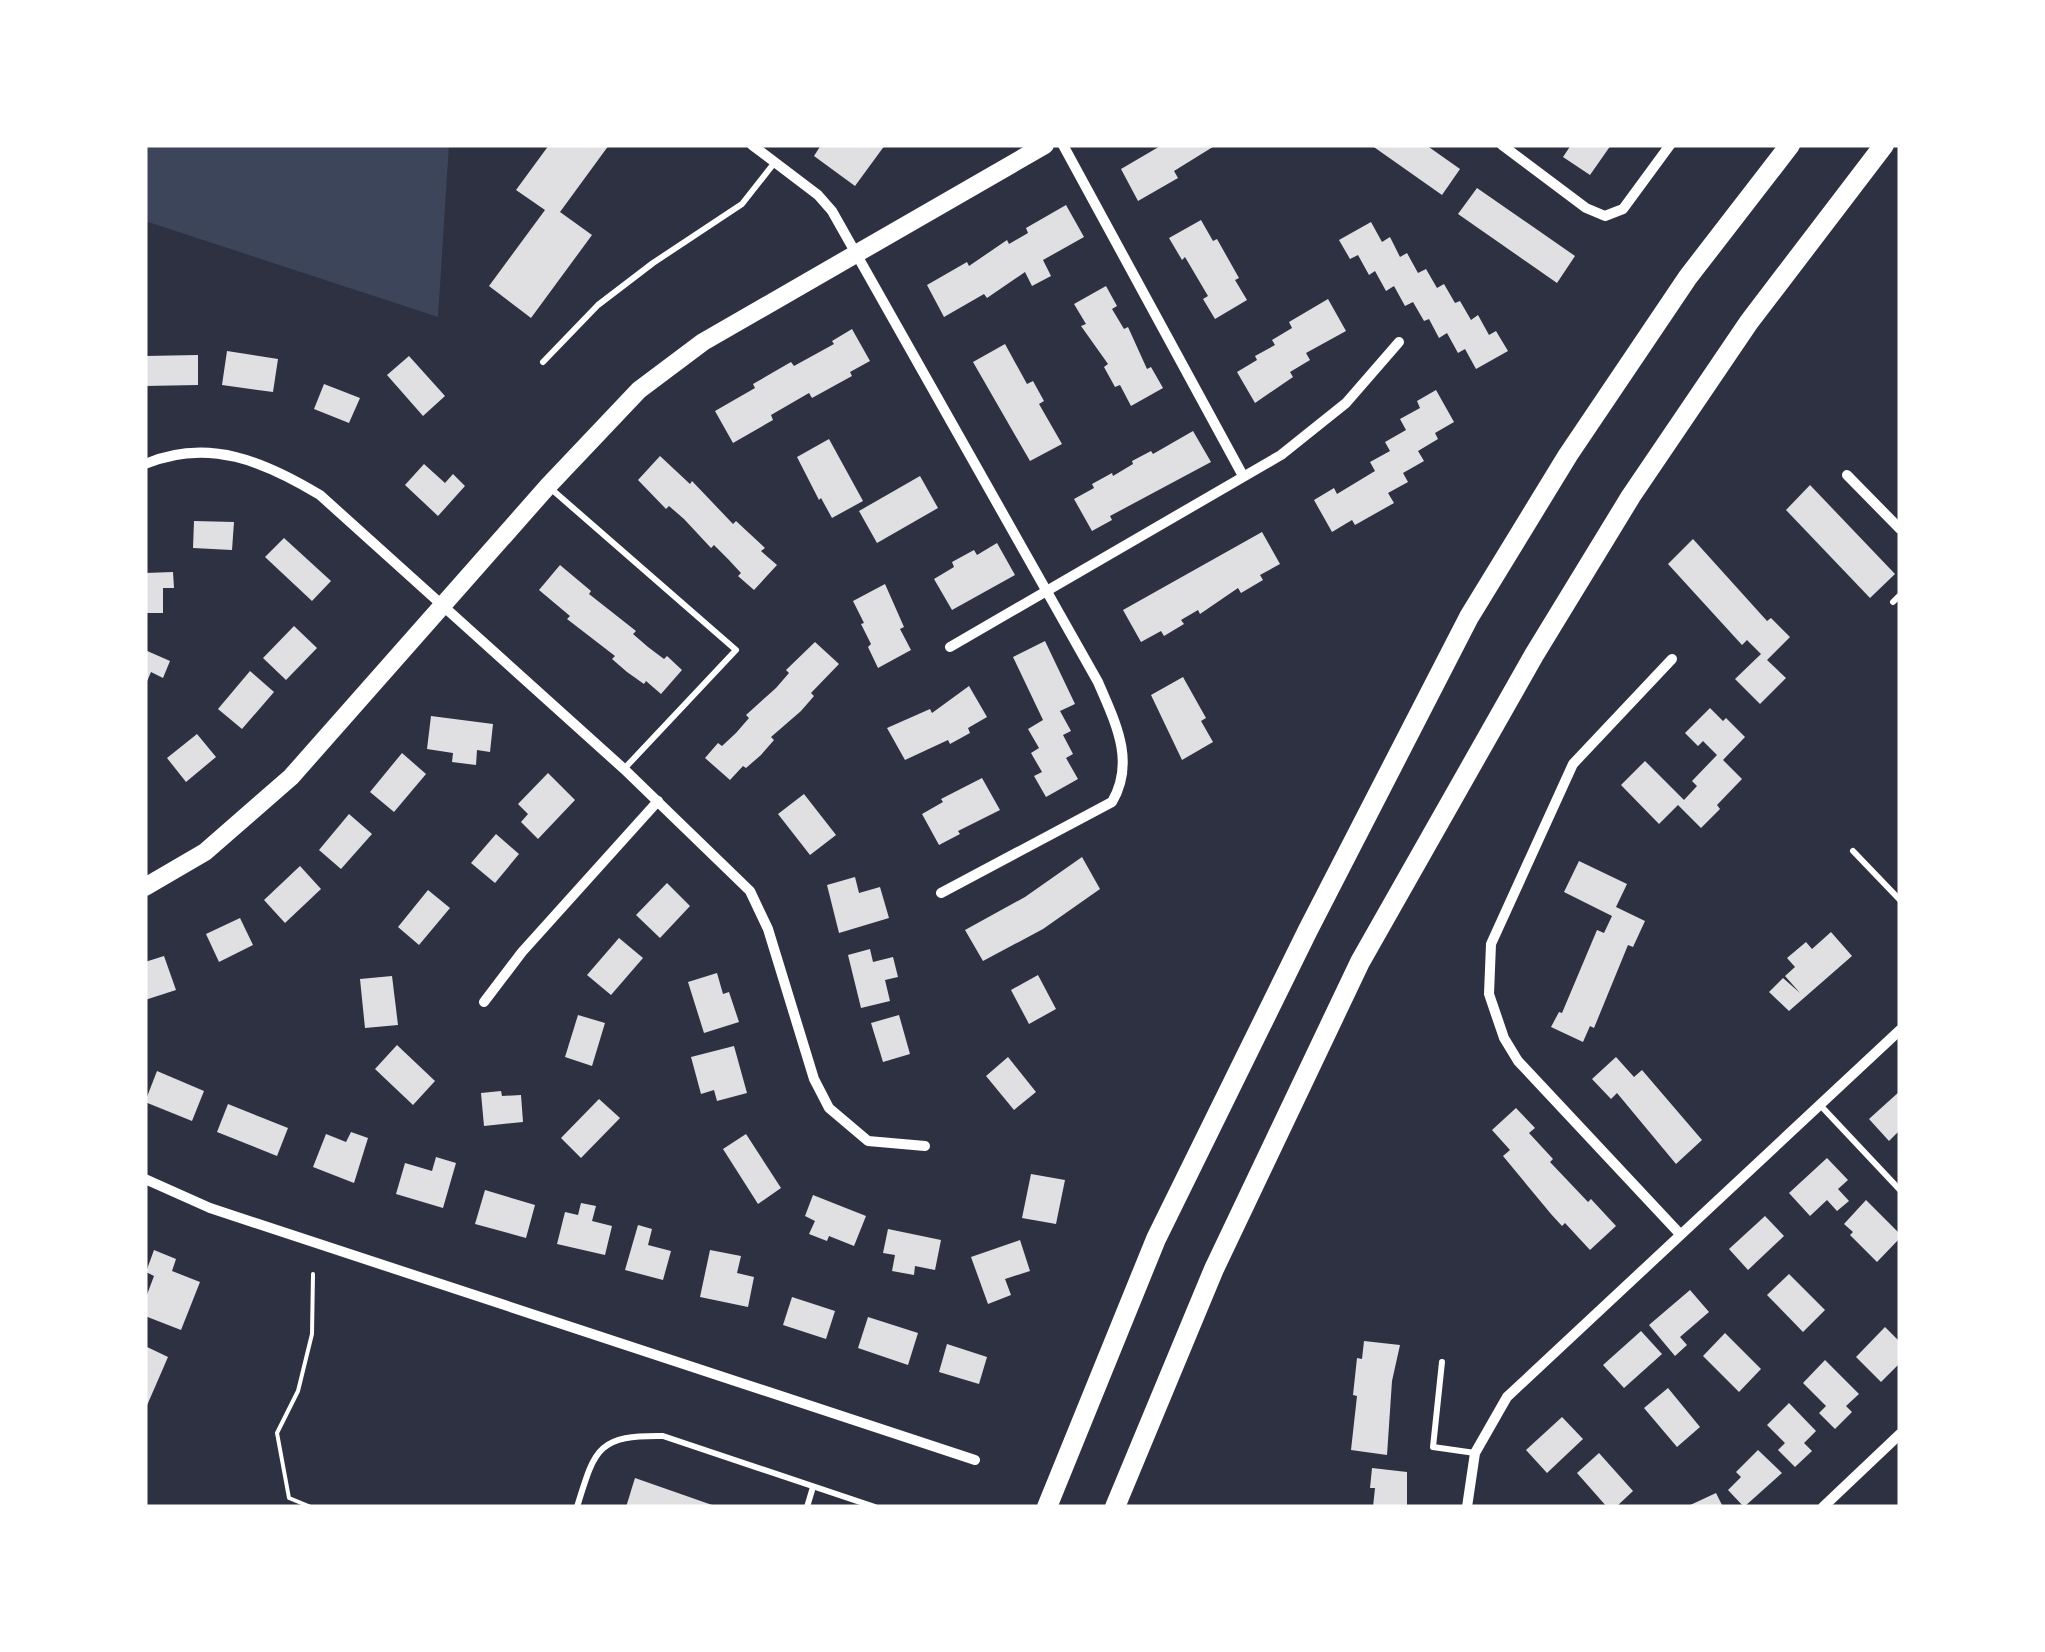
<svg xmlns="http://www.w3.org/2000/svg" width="2045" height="1652" viewBox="0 0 2045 1652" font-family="Figtree,sans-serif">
<rect width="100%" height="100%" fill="#2d3142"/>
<!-- green -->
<polygon fill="#3c4559" points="145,145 449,145 438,317 145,221"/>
<!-- building -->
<g fill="#e0e0e3">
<polygon points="549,145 609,145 560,212 592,235 531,318 489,286 545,210 516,190"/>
<polygon points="821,145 885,145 855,186 814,156"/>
<polygon points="1162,145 1216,145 1174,171 1178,178 1138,201 1121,169"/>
<polygon points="1371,145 1426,145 1460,169 1442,195"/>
<polygon points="1571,145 1611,145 1590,175 1563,157"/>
<polygon points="1477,188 1575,256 1557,283 1458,214"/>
<polygon points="1066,205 1084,237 1043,260 1051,276 1032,286 1025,272 987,298 984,294 944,317 927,285 967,262 969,266 1007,240 1009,244 1028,233 1026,228"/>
<polygon points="1201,220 1213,241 1217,239 1239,278 1235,280 1247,300 1215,319 1203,299 1208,296 1185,257 1182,260 1169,238"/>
<polygon points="1371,222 1382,242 1390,237 1400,257 1407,253 1418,273 1426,269 1437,288 1444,284 1455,303 1460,301 1471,320 1478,315 1489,335 1496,331 1508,351 1476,369 1465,349 1458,353 1447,333 1439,338 1429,319 1424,321 1413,302 1405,306 1394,286 1386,291 1375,271 1369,275 1358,255 1350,259 1339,240"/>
<polygon points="1106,286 1117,306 1112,309 1124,329 1128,327 1147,369 1151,367 1163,388 1131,406 1120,385 1115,387 1104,367 1108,364 1081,326 1086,324 1074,304"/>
<polygon points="1328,299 1346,331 1306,353 1310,360 1290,372 1293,377 1255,403 1237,372 1257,360 1255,356 1275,345 1272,340 1292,328 1289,322"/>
<polygon points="852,329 870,361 850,372 852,376 812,398 809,393 771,415 773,420 733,443 715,411 755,388 753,384 791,362 794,366 834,344 832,341"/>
<polygon points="1005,344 1027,384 1033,381 1044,401 1039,404 1062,444 1030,461 973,362"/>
<polygon points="227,351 278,359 273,392 222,385"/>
<polygon points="198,355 198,385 145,386 145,356"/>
<polygon points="409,356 445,396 423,416 387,375"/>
<polygon points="324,384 360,398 349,423 314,409"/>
<polygon points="1436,390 1454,422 1435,433 1438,439 1418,451 1424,461 1403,473 1408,482 1388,493 1394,503 1355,525 1352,520 1332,532 1314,500 1334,488 1337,494 1375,471 1370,462 1390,451 1385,442 1406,430 1400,419 1420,408 1417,401"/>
<polygon points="1193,431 1211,462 1110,516 1112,520 1092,531 1074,499 1094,488 1092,484 1112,473 1113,476 1133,464 1132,461 1151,451 1153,454"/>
<polygon points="829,439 863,501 832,518 821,498 819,500 797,457"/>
<polygon points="660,456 690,484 692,481 733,524 736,521 765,548 761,551 777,565 754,590 738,576 741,573 728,559 714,545 711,548 684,519 669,506 666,509 638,480"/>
<polygon points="424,464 445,483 453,474 465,486 438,516 405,485"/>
<polygon points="920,476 938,508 877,543 859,511"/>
<polygon points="1810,485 1895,574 1870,598 1786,510"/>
<polygon points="194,521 234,522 232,550 193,548"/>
<polygon points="1262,532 1280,564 1260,575 1263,580 1241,593 1238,588 1200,614 1198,610 1181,620 1184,624 1164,636 1161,631 1141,642 1123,610"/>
<polygon points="284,538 331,581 312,601 265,557"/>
<polygon points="1693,539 1767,621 1771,618 1790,637 1767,660 1786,678 1760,704 1735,679 1761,654 1747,640 1742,645 1668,564"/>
<polygon points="997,543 1015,575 952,610 934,579 954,567 952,562 974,550 977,555"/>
<polygon points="560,565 591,591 589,594 636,631 633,634 648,647 664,659 667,656 682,670 661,694 646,681 644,684 627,672 612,659 615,656 567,619 570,616 539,590"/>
<polygon points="173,572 174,588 163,588 163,613 145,613 145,573"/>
<polygon points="885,584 904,627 900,629 911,650 878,668 868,647 871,644 861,624 864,623 853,601"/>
<polygon points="294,626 317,648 286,680 263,658"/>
<polygon points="1045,641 1075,704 1060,711 1071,731 1063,735 1073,754 1066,758 1078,779 1046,797 1034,776 1042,772 1031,753 1039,748 1028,729 1043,720 1013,657"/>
<polygon points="815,642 839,664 811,693 814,696 801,711 771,737 774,740 761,755 746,768 743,766 730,780 705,758 718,743 722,746 736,733 749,718 746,715 776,688 789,673 786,670"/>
<polygon points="145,650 170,661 163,678 151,672 145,686"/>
<polygon points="250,671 274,692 242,729 218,709"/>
<polygon points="1183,677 1206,718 1201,721 1213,742 1182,760 1151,695"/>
<polygon points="969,686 987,717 968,728 970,733 950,744 948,740 905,760 887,728 930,709 932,713"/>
<polygon points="1710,708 1723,721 1726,718 1745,737 1723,760 1742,779 1717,805 1720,809 1701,828 1678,805 1659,824 1621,785 1645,761 1684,800 1697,786 1692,781 1717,755 1703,741 1698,746 1685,733"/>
<polygon points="431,716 493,724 490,752 477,750 476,765 452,762 453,753 427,749"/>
<polygon points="197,734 216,757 186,782 167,758"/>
<polygon points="402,753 426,774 394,812 370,792"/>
<polygon points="548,773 575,800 538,839 521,822 528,814 518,804"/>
<polygon points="982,778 1000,810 958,831 960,834 939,845 922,814 943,802 941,799"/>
<polygon points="804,794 836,835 810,855 778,814"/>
<polygon points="349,814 372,834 341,869 319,850"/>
<polygon points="496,834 519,854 495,883 471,863"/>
<polygon points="1082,857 1100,889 1043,929 983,961 965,930 1025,897"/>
<polygon points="1579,861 1627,884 1616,907 1645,921 1633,947 1628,945 1594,1028 1590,1026 1583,1042 1551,1027 1559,1012 1562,1013 1597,930 1604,933 1612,916 1564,892"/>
<polygon points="300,866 321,889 285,923 264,900"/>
<polygon points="855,877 859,893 880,887 889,918 839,933 827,885"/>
<polygon points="667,883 690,906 660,938 636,915"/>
<polygon points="428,890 450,908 419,945 398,927"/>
<polygon points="240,918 253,945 219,962 206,934"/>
<polygon points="1831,932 1852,956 1789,1011 1769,992 1783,978 1800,993 1785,976 1795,967 1787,958 1806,942 1812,949"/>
<polygon points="619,938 643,958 611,995 587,975"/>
<polygon points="870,949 873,962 893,957 898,977 885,980 890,1001 861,1008 848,955"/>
<polygon points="164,956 176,990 145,1000 145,962"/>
<polygon points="717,973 723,994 729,992 739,1022 704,1033 688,982"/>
<polygon points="1038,975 1056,1009 1029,1024 1011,990"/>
<polygon points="392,976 398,1025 365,1028 360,979"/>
<polygon points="578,1015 605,1023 592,1066 565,1057"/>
<polygon points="899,1015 910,1054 883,1062 871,1023"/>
<polygon points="397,1045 435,1081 413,1105 375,1069"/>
<polygon points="734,1046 747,1093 717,1101 714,1090 701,1094 691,1057"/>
<polygon points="1008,1057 1036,1092 1014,1110 986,1076"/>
<polygon points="1616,1057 1634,1077 1642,1070 1702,1140 1676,1164 1617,1093 1611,1099 1592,1079"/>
<polygon points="157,1071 204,1091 192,1121 145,1102"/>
<polygon points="501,1091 502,1096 521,1095 523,1122 484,1126 481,1093"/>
<polygon points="1900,1091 1900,1130 1889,1141 1869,1119"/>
<polygon points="599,1099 620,1118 581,1158 561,1138"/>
<polygon points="228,1104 288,1128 277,1156 217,1132"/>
<polygon points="1516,1108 1535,1128 1529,1133 1553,1159 1550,1162 1588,1202 1591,1199 1616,1226 1590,1250 1565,1223 1562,1226 1551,1214 1503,1156 1510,1150 1492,1130"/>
<polygon points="351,1132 368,1138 354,1183 313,1167 326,1134 346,1142"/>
<polygon points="746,1134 781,1188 758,1204 723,1149"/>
<polygon points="436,1157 456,1163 443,1208 396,1194 405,1163 432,1171"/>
<polygon points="1827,1158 1848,1180 1838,1189 1849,1201 1837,1211 1827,1200 1810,1216 1789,1193"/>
<polygon points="1031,1174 1065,1180 1056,1224 1022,1218"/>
<polygon points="485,1190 535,1205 526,1238 475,1224"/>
<polygon points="813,1195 866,1216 854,1246 829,1236 827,1241 809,1234 815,1221 805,1216"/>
<polygon points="1866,1200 1900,1234 1900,1238 1877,1262 1850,1235 1853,1232 1844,1224"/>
<polygon points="581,1203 596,1206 592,1221 612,1226 605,1255 557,1244 565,1212 578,1215"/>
<polygon points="1765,1216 1784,1236 1748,1270 1729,1249"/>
<polygon points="638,1225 652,1229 648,1245 671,1251 663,1280 625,1270"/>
<polygon points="888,1229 941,1240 935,1270 915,1266 914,1275 892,1271 895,1255 883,1253"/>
<polygon points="1020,1240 1030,1271 1005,1279 1011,1295 988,1304 971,1257"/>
<polygon points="154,1250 176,1259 172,1271 200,1282 181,1330 145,1316 145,1300 154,1276 146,1272"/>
<polygon points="710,1250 741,1256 737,1273 754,1277 748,1307 700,1297"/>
<polygon points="1789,1274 1825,1310 1803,1332 1767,1295"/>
<polygon points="1690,1290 1709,1312 1680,1337 1687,1345 1675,1356 1649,1325"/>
<polygon points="792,1297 835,1311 826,1339 783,1325"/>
<polygon points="868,1317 918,1333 908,1365 858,1348"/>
<polygon points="1885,1327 1900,1342 1900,1363 1881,1382 1856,1357"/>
<polygon points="1641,1331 1662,1354 1624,1388 1603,1365"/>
<polygon points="1725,1333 1761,1369 1739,1392 1703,1356"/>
<polygon points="1364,1341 1400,1345 1392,1381 1387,1455 1351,1450 1357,1396 1353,1395 1357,1358 1362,1359"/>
<polygon points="947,1344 987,1357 979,1384 939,1372"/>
<polygon points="145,1346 168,1357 145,1410"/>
<polygon points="1825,1360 1859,1394 1846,1406 1852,1412 1835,1429 1819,1413 1826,1406 1803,1383"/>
<polygon points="1668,1388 1700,1427 1677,1447 1644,1408"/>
<polygon points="1789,1403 1816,1431 1804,1443 1812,1451 1795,1467 1778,1450 1785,1443 1767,1425"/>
<polygon points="1562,1417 1583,1439 1547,1473 1526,1450"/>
<polygon points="1758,1450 1782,1473 1744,1507 1728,1490 1741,1477 1736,1472"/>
<polygon points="1599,1453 1633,1491 1616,1507 1607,1507 1577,1473"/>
<polygon points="1372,1468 1407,1472 1407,1507 1373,1507 1375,1488 1370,1488"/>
<polygon points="635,1478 715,1506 714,1507 626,1507"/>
<polygon points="1716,1493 1723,1507 1686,1507"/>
</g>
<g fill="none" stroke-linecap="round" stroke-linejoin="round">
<!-- path -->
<polyline stroke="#fff" stroke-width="4" points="311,1507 289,1498 277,1433 298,1391 312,1334 313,1274"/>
<!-- service -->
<g stroke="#fff" stroke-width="6">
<polyline points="543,362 598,305 653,263 742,204 775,162"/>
<polyline points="549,487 736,650 624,769"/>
<polyline points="1893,602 1900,595"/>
<polyline points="1853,851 1900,900"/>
<polyline points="1821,1106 1900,1190"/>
<polyline points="1442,1362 1433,1447 1475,1453"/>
<path d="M577 1507C595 1449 597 1435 663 1436L875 1507"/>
<polyline points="807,1507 813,1487"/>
</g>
<!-- minor -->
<g stroke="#fff" stroke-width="10">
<path d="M752 145 818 195 832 211 1098 682C1115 722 1136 761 1112 802L941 893"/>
<polyline points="1063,145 1242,474"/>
<polyline points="1502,145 1586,208 1605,216 1623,209 1670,145"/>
<path d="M145 464C209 437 265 462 320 495L624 769 750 891 768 929 814 1079 829 1108 868 1141 925 1146"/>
<polyline points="1847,475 1900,529"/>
<polyline points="950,647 1281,455 1346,403 1399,342"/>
<polyline points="1672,659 1573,764 1491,944 1489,994 1504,1038 1518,1061 1680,1234"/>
<polyline points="484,1002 522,952 658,801"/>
<polyline points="145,1179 210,1208 975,1460"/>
<polyline points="1467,1507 1475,1453 1507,1397 1900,1030"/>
<polyline points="1823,1507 1900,1434"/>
</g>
<!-- tertiary -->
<polyline stroke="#fff" stroke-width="18" points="145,887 205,852 291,777 548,486 639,390 703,342 1045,145"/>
<!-- primary -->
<g stroke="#fff" stroke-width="20">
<polyline points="1047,1507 1156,1239 1308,930 1469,617 1568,455 1688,277 1790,145"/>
<polyline points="1115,1507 1214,1269 1360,962 1534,655 1631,496 1749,322 1884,145"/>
</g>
</g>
<!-- border -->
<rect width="2045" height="1652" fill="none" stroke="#ffffff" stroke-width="295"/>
</svg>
